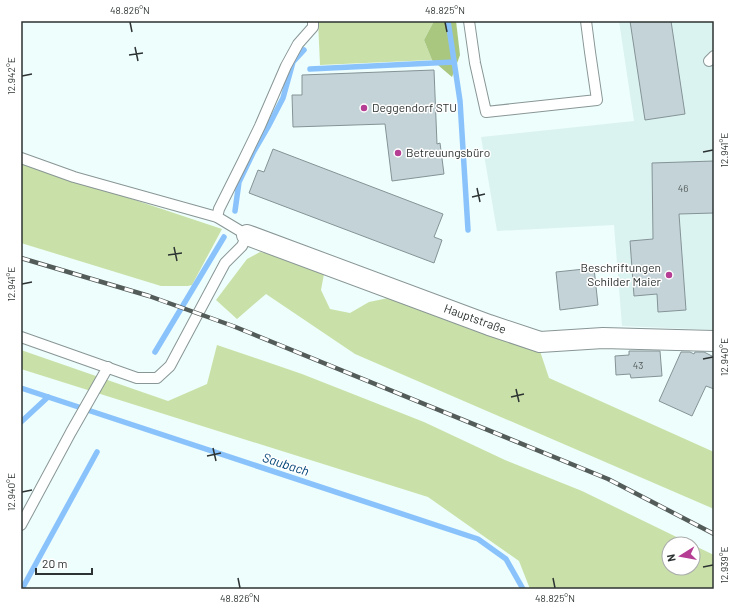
<svg xmlns="http://www.w3.org/2000/svg" width="735" height="610" viewBox="0 0 735 610" font-family="Barlow,sans-serif">
<rect width="100%" height="100%" fill="#eefefc"/>
<!-- built -->
<polygon fill="#daf3f0" points="619,21 714,21 714,330 622,326 614,225 497,231 481,137 634,121"/>
<!-- green -->
<g fill="#c9e1a8">
<polygon points="318,21 434,21 424,40 432,60 320,65"/>
<polygon points="21,162 222,229 192,285 188,286 161,286 21,243"/>
<polygon points="260,252 282,256 324,274 321,290 330,309 350,313 369,302 398,296 540,351 549,378 714,452 714,509 355,354 266,294 237,319 216,300 247,259"/>
<polygon points="217,345 302,374 424,422 505,460 582,491 691,544 669,544 669,568 693,568 693,545 714,555 714,589 530,589 519,561 428,497 21,369 21,350 168,401 207,384"/>
</g>
<!-- forest -->
<polygon fill="#a9c77f" points="434,21 456,21 460,55 452,77 432,60 424,40"/>
<g fill="none" stroke-linecap="round" stroke-linejoin="round">
<!-- stream -->
<g stroke="#8ac3fc" stroke-width="5.5">
<polyline points="448,21 460,101 468,230"/>
<polyline points="310,69 454,62"/>
<polyline points="235,211 239,182 253,153 268,127 283,98 293,62 304,50"/>
<polyline points="155,352 224,237"/>
<polyline points="21,388 478,539 506,559 523,589"/>
<polyline points="21,422 48,397"/>
<polyline points="22,589 97,452"/>
</g>
</g>
<!-- building -->
<g fill="#c4d3d7" stroke="#859397">
<polygon points="630,21 671,21 685,114 645,120"/>
<polygon points="434,70 437,144 440,143 444,174 392,181 385,124 293,127 292,95 302,95 302,75"/>
<polygon points="273,149 443,214 434,237 442,240 434,263 249,193 258,170 264,172"/>
<polygon points="714,161 714,213 679,214 686,310 658,312 657,294 634,296 630,241 653,239 652,163"/>
<polygon points="594,268 598,305 560,310 556,272"/>
<polygon points="629,351 660,351 662,376 631,378 630,374 616,375 615,356 629,355"/>
<polygon points="681,352 690,352 694,354 695,352 704,352 714,357 714,389 706,386 692,416 659,401"/>
</g>
<g fill="none" stroke-linecap="round" stroke-linejoin="round">
<!-- lane casing -->
<g stroke="#889695" stroke-width="12">
<g id="lane">
<polyline points="469,21 475,63 486,112 597,100 590,52 586,21"/>
<polyline points="709,61 714,56"/>
<polyline points="21,158 74,177 217,217 247,235 242,246 225,263 170,366 157,378 137,378 21,337"/>
<polyline points="217,217 219,209 243,161 260,126 286,66 298,44 313,27 313,21"/>
<polyline points="21,525 71,432 108,367"/>
</g>
</g>
<!-- street casing -->
<g stroke="#889695" stroke-width="22">
<polyline id="street" points="247,235 489,325 540,342 603,338 714,341"/>
</g>
<!-- lane -->
<use href="#lane" stroke="#fff" stroke-width="10"/>
<!-- street -->
<use href="#street" stroke="#fff" stroke-width="20"/>
<!-- rail casing -->
<g stroke="#545c5a" stroke-width="4.5">
<polyline id="rail" points="21,258 149,296 233,326 608,479 714,534"/>
</g>
<!-- rail -->
<use href="#rail" stroke="#fff" stroke-width="3" stroke-dasharray="9" stroke-linecap="butt"/>
</g>
<!-- ticks -->
<path fill="none" stroke="#2d3332" stroke-width="1.5" d="M130 22 132 32M445 22 447 32M135 47 138 61M129 55 143 53M22 76 32 74M703 152 713 150M477 188 480 202M472 197 485 194M174 247 177 261M168 255 182 253M22 284 32 282M703 359 713 357M516 389 519 402M511 397 524 394M213 448 216 461M207 456 221 453M22 492 32 490M703 567 713 565M238 578 240 588M553 578 555 588"/>
<!-- markers -->
<g fill="#b53e94" stroke="#fff" stroke-width="1.5">
<circle cx="364" cy="108" r="4"/>
<circle cx="398" cy="153" r="4"/>
<circle cx="669" cy="275" r="4"/>
</g>
<g text-anchor="middle" stroke-width="3" stroke-linejoin="round" paint-order="stroke">
<!-- number labels -->
<g font-size="10" fill="#535b5b">
<text x="683" y="192">46</text>
<text x="638" y="369">43</text>
</g>
<!-- poi labels -->
<g font-size="12" fill="#2d3332" stroke="#fff" text-anchor="start">
<text x="372" y="112">Deggendorf STU</text>
<text x="406" y="157">Betreuungsbüro</text>
<text x="661" y="272" text-anchor="end">Beschriftungen<tspan x="661" dy="14">Schilder Maier</tspan></text>
</g>
<!-- street labels -->
<g font-size="12" fill="#2d3332" stroke="#fff">
<text transform="translate(475 319) rotate(20)" y="4">Hauptstraße</text>
</g>
<!-- water labels -->
<g font-size="13" font-style="italic" fill="#004578" stroke="#fff">
<text transform="translate(286 464) rotate(18)" y="5">Saubach</text>
</g>
</g>
<!-- border -->
<rect width="735" height="610" fill="none" stroke="#ffffff" stroke-width="44"/>
<!-- north arrow -->
<g transform="translate(681 556) rotate(259)"><circle r="19" fill="#ffffff" stroke="#abadad"/>
<path d="M0-3L7 15L0 10L-7 15Z" fill="#b53e94"/>
<text y="-6" font-size="11" font-weight="bold" text-anchor="middle" fill="#2d3332">N</text>
</g>
<!-- scale -->
<path d="M36 568v6h56v-6" fill="none" stroke="#2d3332" stroke-width="2"/>
<text x="42" y="568" font-size="12" fill="#2d3332" stroke="#ffffff" stroke-width="3" paint-order="stroke">20 m</text>
<rect x="22" y="22" width="691" height="566" fill="none" stroke="#2d3332" stroke-width="1.5"/>
<g font-size="10" text-anchor="middle" fill="#2d3332">
<text x="130" y="14">48.826°N</text>
<text x="445" y="14">48.825°N</text>
<text transform="translate(11 76) rotate(-90)" y="4">12.942°E</text>
<text transform="translate(724 150) rotate(-90)" y="4">12.941°E</text>
<text transform="translate(11 284) rotate(-90)" y="4">12.941°E</text>
<text transform="translate(724 357) rotate(-90)" y="4">12.940°E</text>
<text transform="translate(11 492) rotate(-90)" y="4">12.940°E</text>
<text transform="translate(724 565) rotate(-90)" y="4">12.939°E</text>
<text x="240" y="602">48.826°N</text>
<text x="555" y="602">48.825°N</text>
</g>
</svg>
